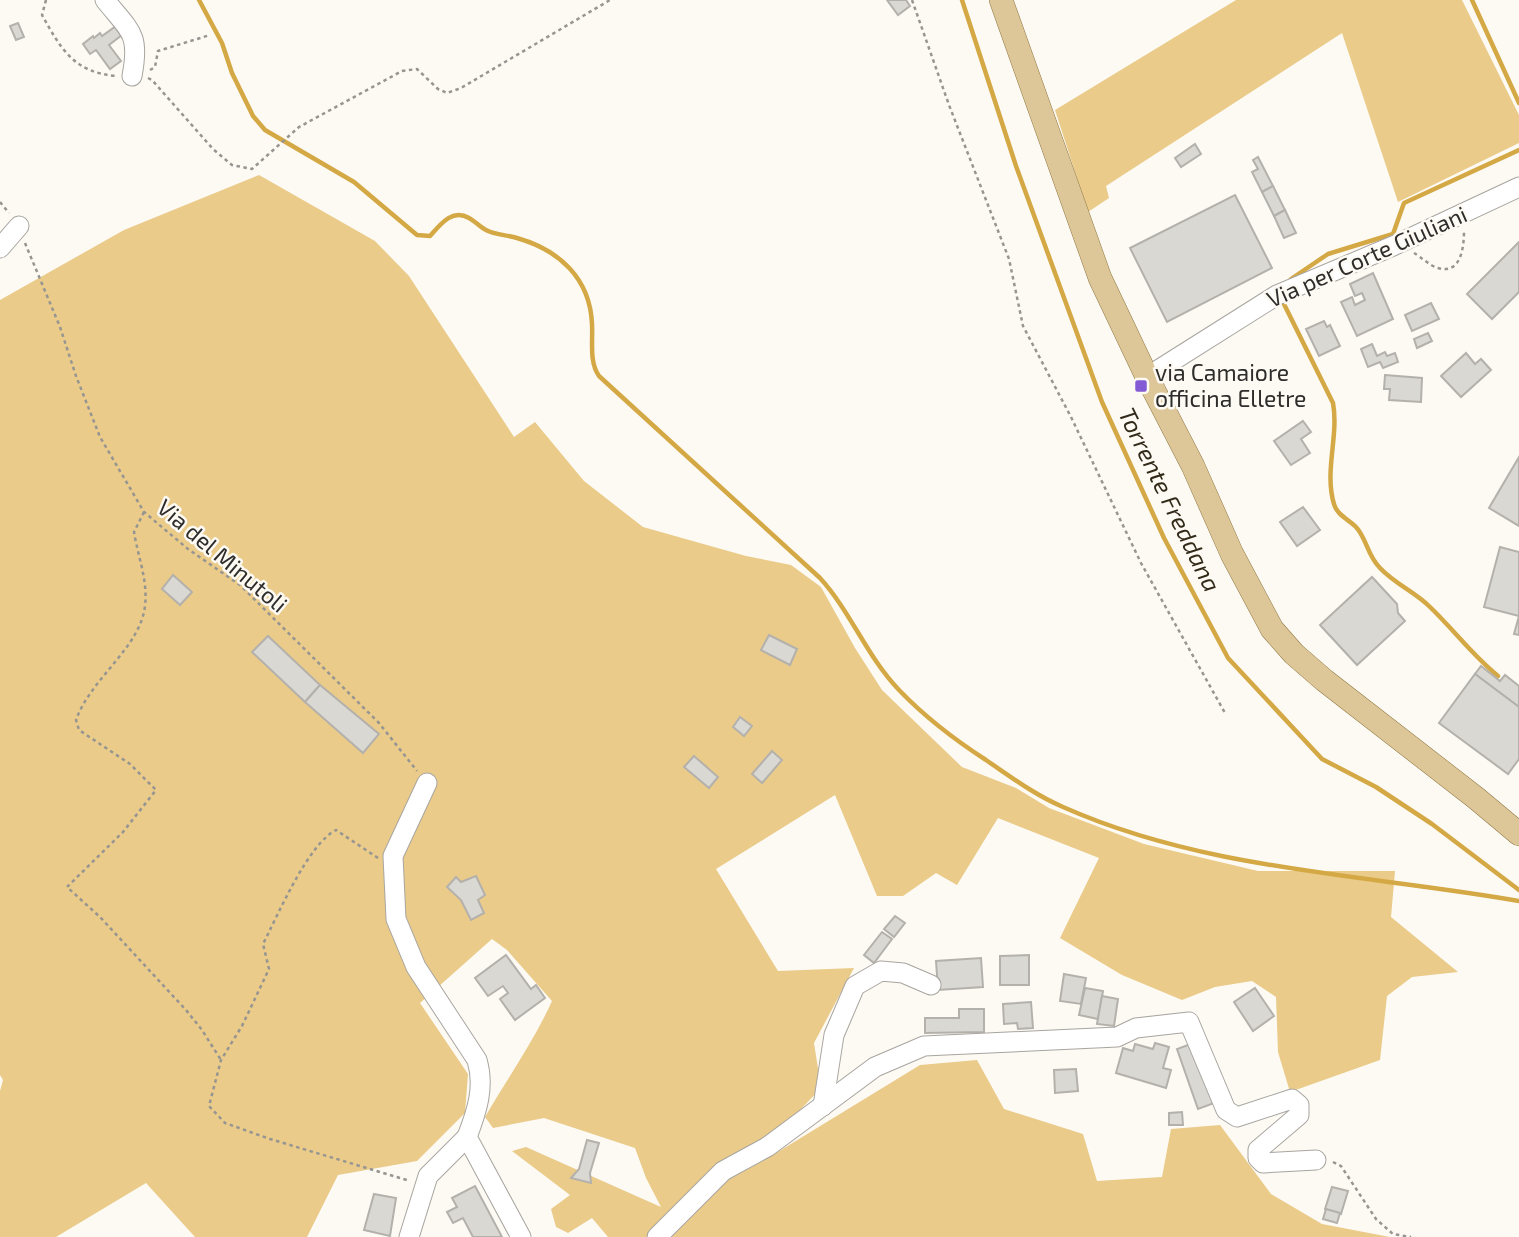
<svg xmlns="http://www.w3.org/2000/svg" width="1519" height="1237" viewBox="0 0 1519 1237" font-family="'Exo 2',sans-serif">
<rect width="100%" height="100%" fill="#fdfaf4"/>
<!-- green -->
<g fill="#eacb89">
<polygon points="1236,0 1462,0 1519,115 1519,143 1398,202 1342,33 1106,186 1109,198 1088,212 1055,110"/>
<path d="M259 175 375 241 409 276 514 437 535 422 584 481 643 527 746 556 791 565 821 587 855 648 882 690 962 767 1016 788 1049 808 1144 844 1258 871H1395L1391 917 1458 972 1412 977 1387 996 1380 1060 1290 1092 1278 1052 1276 997 1252 981 1215 987 1182 1000 1122 975 1060 938 1099 858 998 818 957 885 936 873 903 896H877L835 795 716 869 778 971 854 968 814 1043 821 1088 767 1145 763 1161 920 1065 977 1060 1004 1109 1083 1134 1097 1181 1162 1177 1171 1129 1220 1125 1271 1194 1322 1224 1390 1237H608L592 1218 568 1233 556 1227 551 1209 570 1195 512 1151 526 1147 661 1207 646 1178 635 1148 544 1118 493 1128 485 1117C507 1079 534 1041 552 1001L507 950 492 939 420 1003 468 1074 465 1113 417 1161 338 1175 307 1237H195L146 1183 56 1237H0V1091L3 1080 0 1075V300L124 230Z"/>
</g>
<g fill="none" stroke-linecap="round" stroke-linejoin="round">
<!-- stream -->
<g stroke="#d4a945" stroke-width="4.5">
<path d="M199 0 222 43 232 73 253 116 265 130 354 182 417 235 430 236C440 225 452 208 469 218 475 221 480 227 486 230 495 235 508 235 517 238 559 250 590 278 592 324 593 341 589 362 599 376L820 578C851 612 867 657 899 690 925 717 955 740 986 760 1011 777 1035 795 1063 807 1207 871 1366 874 1519 901"/>
<polyline points="962,0 1016,166 1102,402 1164,538 1228,658 1322,759 1376,787 1432,824 1519,890"/>
<polyline points="1472,0 1519,103"/>
<polyline points="1291,279 1328,254 1393,234 1404,203 1519,150"/>
<path d="M1281 298 1333 403C1339 436 1324 471 1334 504 1337 515 1348 519 1356 527 1367 539 1367 555 1380 568 1395 584 1415 592 1430 607 1454 630 1472 655 1498 676"/>
</g>
</g>
<!-- building -->
<g fill="#dad8d2" stroke="#b4b1ac" stroke-width="2">
<polygon points="887,0 906,0 910,6 898,15"/>
<polygon points="18,23 24,37 16,40 10,26"/>
<polygon points="116,26 122,35 109,45 121,61 110,69 96,50 90,54 83,44 93,36 94,38 100,33 102,36"/>
<polygon points="1195,144 1201,154 1181,167 1175,158"/>
<polygon points="1258,157 1273,186 1262,192 1252,172 1258,169 1253,160"/>
<polygon points="1273,186 1285,210 1274,216 1262,192"/>
<polygon points="1235,195 1272,268 1167,322 1130,248"/>
<polygon points="1285,210 1296,233 1284,238 1274,216"/>
<polygon points="1519,242 1519,292 1492,319 1467,294"/>
<polygon points="1373,273 1393,319 1357,336 1341,302 1352,297 1355,305 1365,300 1362,293 1355,296 1350,284"/>
<polygon points="1431,303 1439,319 1412,331 1405,315"/>
<polygon points="1324,321 1327,327 1330,325 1340,346 1319,356 1306,329"/>
<polygon points="1428,333 1432,341 1417,348 1414,339"/>
<polygon points="1372,344 1377,356 1385,352 1387,356 1395,353 1398,362 1383,368 1380,362 1368,367 1361,349"/>
<polygon points="1466,353 1475,364 1481,359 1491,370 1461,397 1441,376"/>
<polygon points="1385,375 1422,378 1421,402 1389,400 1390,389 1384,389"/>
<polygon points="1303,421 1311,432 1301,439 1310,453 1291,465 1274,441"/>
<polygon points="1519,457 1519,526 1489,508"/>
<polygon points="1303,507 1320,530 1297,546 1280,522"/>
<polygon points="1500,547 1519,552 1519,635 1514,634 1519,616 1484,607"/>
<polygon points="173,575 192,592 180,605 162,589"/>
<polygon points="1372,577 1397,604 1398,613 1405,621 1357,665 1320,625"/>
<polygon points="769,635 797,649 790,665 761,650"/>
<polygon points="268,636 320,685 305,702 252,652"/>
<polygon points="1481,666 1500,681 1505,675 1519,686 1519,707 1475,674"/>
<polygon points="1475,674 1519,707 1519,759 1508,774 1439,723"/>
<polygon points="320,685 379,734 363,753 305,702"/>
<polygon points="740,717 752,726 744,736 733,727"/>
<polygon points="772,751 782,760 762,783 752,774"/>
<polygon points="694,756 718,777 709,788 684,767"/>
<polygon points="476,876 485,895 478,900 484,913 471,920 461,900 447,887 456,877 461,882"/>
<polygon points="895,916 905,923 894,937 884,929"/>
<polygon points="882,932 892,939 874,963 864,955"/>
<polygon points="506,955 531,989 536,985 545,998 515,1020 500,999 508,993 503,986 488,996 475,978"/>
<polygon points="1029,955 1029,985 1000,985 1000,956"/>
<polygon points="981,958 983,987 938,990 936,961"/>
<polygon points="1064,974 1086,978 1081,1004 1060,1001"/>
<polygon points="1085,988 1103,991 1098,1019 1079,1015"/>
<polygon points="1255,988 1274,1016 1253,1031 1234,1002"/>
<polygon points="1102,996 1118,999 1114,1026 1097,1024"/>
<polygon points="1031,1002 1033,1028 1018,1029 1017,1023 1004,1024 1003,1004"/>
<polygon points="959,1009 984,1009 984,1032 925,1033 925,1018 959,1018"/>
<polygon points="1196,1042 1217,1102 1198,1109 1177,1049"/>
<polygon points="1155,1043 1169,1047 1163,1068 1171,1070 1166,1088 1116,1073 1123,1048 1133,1051 1135,1044 1153,1049"/>
<polygon points="1076,1069 1078,1091 1055,1093 1054,1070"/>
<polygon points="1182,1112 1183,1125 1169,1125 1169,1113"/>
<polygon points="587,1140 599,1143 590,1173 591,1183 571,1178 579,1169"/>
<polygon points="475,1186 502,1237 473,1237 463,1218 453,1223 447,1212 457,1207 452,1198"/>
<polygon points="1332,1187 1348,1191 1341,1214 1325,1209"/>
<polygon points="374,1194 396,1198 390,1236 364,1230"/>
<polygon points="1326,1209 1340,1213 1337,1223 1323,1219"/>
</g>
<g fill="none" stroke-linecap="round" stroke-linejoin="round">
<!-- minor casing -->
<g stroke="#a8a5a0" stroke-width="21">
<g id="minor">
<path d="M105 0C131 32 140 34 132 76"/>
<polyline points="0,248 19,226"/>
<polyline points="1147,377 1277,295 1393,246 1519,187"/>
<path d="M427 783 393 856 396 919 416 967 477 1060C485 1087 477 1111 467 1137L521 1237"/>
<polyline points="823,1106 834,1035 855,986 881,971 903,973 931,985"/>
<polyline points="409,1237 428,1176 467,1137"/>
<polyline points="657,1237 723,1171 767,1147 875,1067 924,1046 1117,1037 1136,1028 1189,1022 1226,1110 1237,1117 1292,1099 1299,1105 1299,1115 1258,1150 1258,1158 1263,1163 1316,1160"/>
</g>
</g>
<!-- major casing -->
<g stroke="#917945" stroke-width="24">
<polyline id="major" points="1001,0 1100,278 1147,377 1193,466 1232,554 1272,629 1294,654 1324,680 1476,798 1519,834"/>
</g>
<!-- path -->
<g stroke="#979591" stroke-width="2.5" stroke-dasharray="3.5 3.5" stroke-linecap="butt">
<path d="M46 0 42 15C61 49 74 73 117 76"/>
<polyline points="912,0 949,105 1009,259 1023,326 1071,417 1141,563 1225,713"/>
<polyline points="150,70 155,67 158,51 210,35"/>
<polyline points="148,78 152,80 213,149 232,165 252,169 299,127 402,71 417,69 438,89 447,93 461,88 610,0"/>
<polyline points="0,202 9,213"/>
<polyline points="25,243 60,327 76,376 100,437 144,512 188,549 240,585 379,723 417,771"/>
<path d="M1414 253C1421 257 1430 266 1438 268 1462 275 1464 245 1464 230"/>
<path d="M144 512 134 532C138 557 148 580 145 606 140 648 91 678 76 720L79 730 130 764 156 790 123 832 67 887 100 917 186 1010 202 1030 221 1060"/>
<path d="M378 858 336 830C308 844 278 915 263 944L269 969 242 1026 221 1060 209 1106 225 1123 270 1139 410 1181"/>
<polyline points="1333,1162 1341,1166 1376,1219 1393,1234 1411,1237"/>
</g>
<!-- minor -->
<use href="#minor" stroke="#fff" stroke-width="19"/>
<!-- major -->
<use href="#major" stroke="#ddc798" stroke-width="23"/>
</g>
<!-- markers -->
<rect fill="#835bd5" stroke="#fdfaf4" stroke-width="2.5" x="1134" y="379" width="14" height="14" rx="3.5"/>
<g text-anchor="middle" stroke-width="5" stroke-linejoin="round" paint-order="stroke">
<!-- street labels -->
<g font-size="23" fill="#2e2d2b" stroke="#fdfaf4">
<text transform="translate(1367 257) rotate(-24)" y="8">Via per Corte Giuliani</text>
<text transform="translate(222 556) rotate(40)" y="8">Via del Minutoli</text>
</g>
<!-- poi labels -->
<g font-size="23" fill="#2e2d2b" stroke="#fdfaf4" text-anchor="start">
<text x="1155" y="381">via Camaiore<tspan x="1155" dy="26">officina Elletre</tspan></text>
</g>
<!-- water labels -->
<g font-size="24" font-style="italic" fill="#322a18" stroke="#fdfaf4">
<text transform="translate(1169 500) rotate(64)" y="8">Torrente Freddana</text>
</g>
</g>
</svg>
